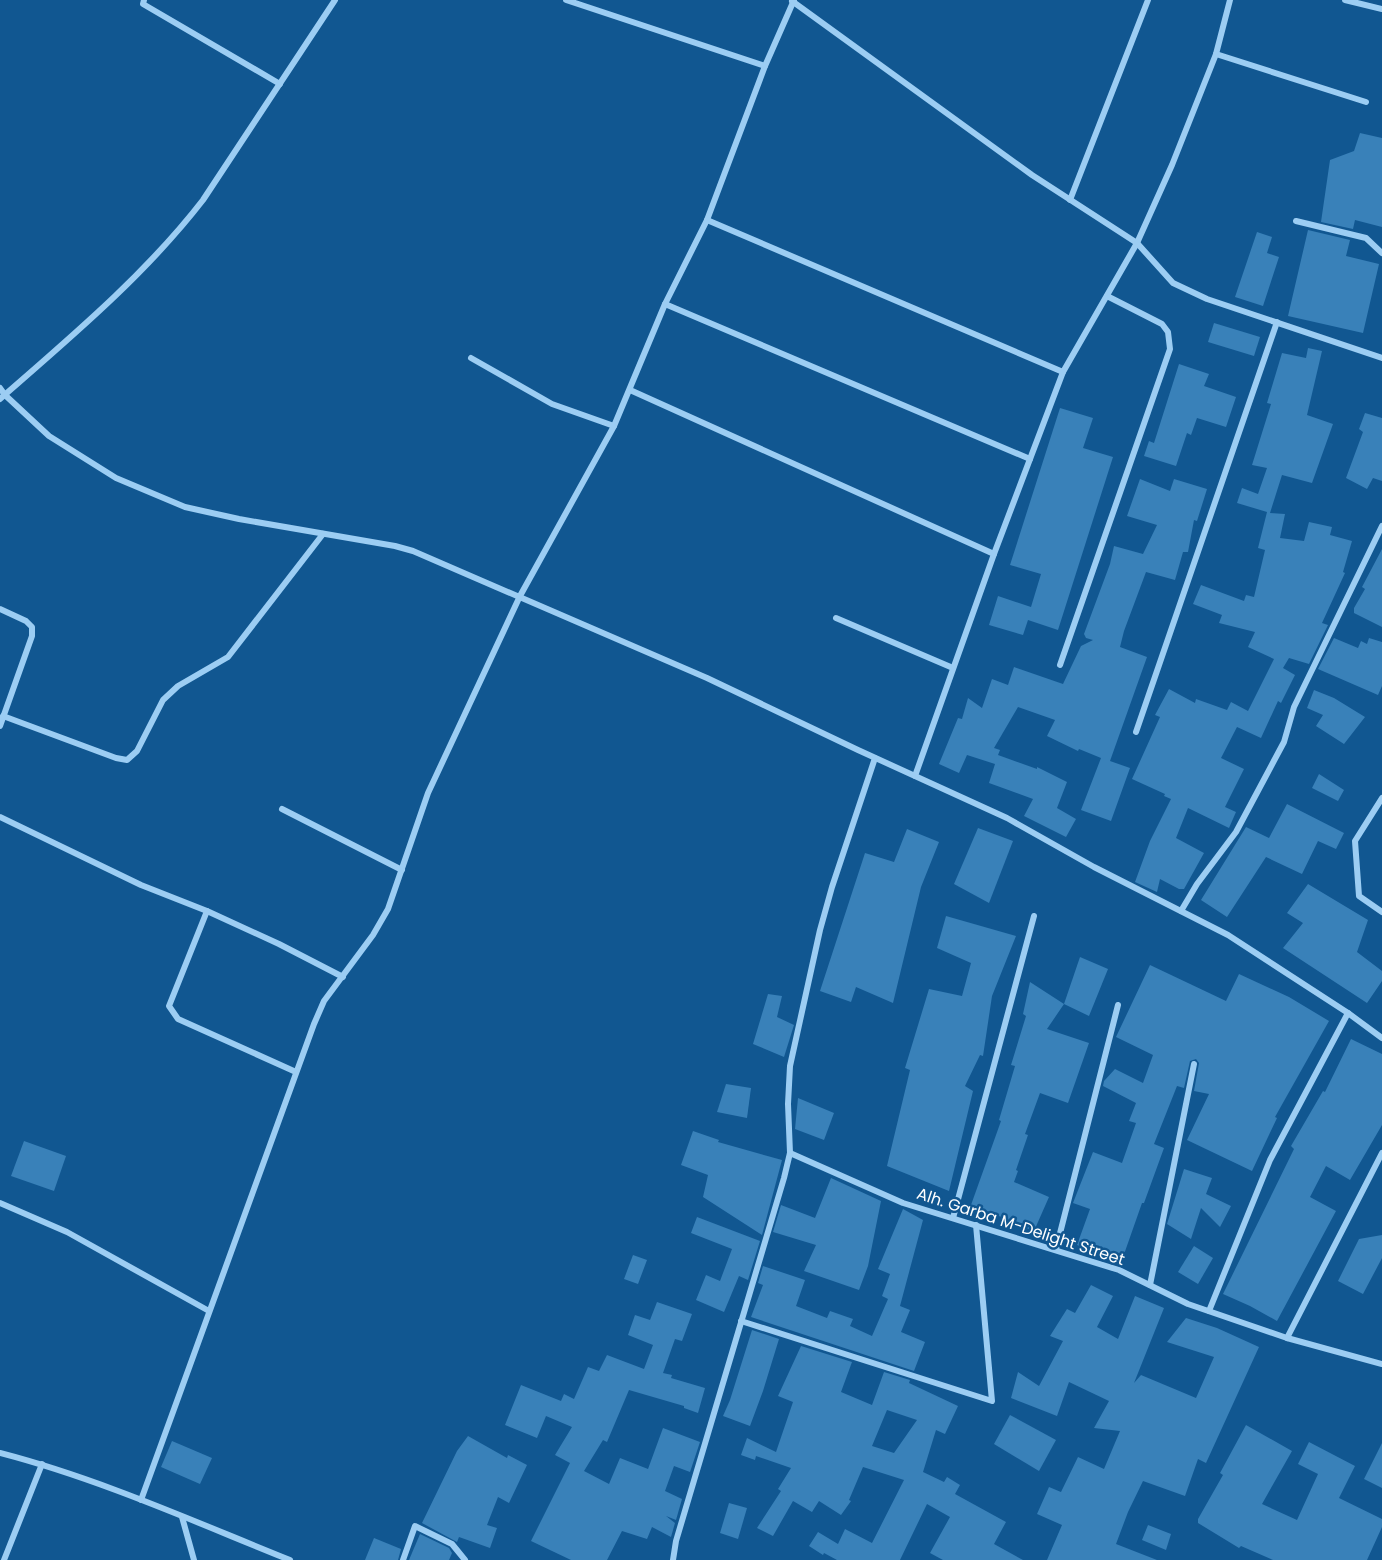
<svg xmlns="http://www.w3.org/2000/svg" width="1382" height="1560" viewBox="0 0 1382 1560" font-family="Poppins,sans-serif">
<rect width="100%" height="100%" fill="#115791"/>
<!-- building -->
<g fill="#3981b9" fill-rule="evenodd">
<polygon points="1360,133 1382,138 1382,227 1355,220 1353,229 1321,222 1330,160 1354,151"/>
<polygon points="1308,230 1350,240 1346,256 1379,264 1363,333 1288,316"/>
<polygon points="1257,232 1272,237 1267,253 1279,257 1263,306 1235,297"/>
<polygon points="1214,323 1260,337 1254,356 1208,342"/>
<polygon points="1308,348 1322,351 1307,415 1333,424 1312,483 1282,475 1270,513 1285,514 1280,538 1304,541 1309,522 1332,527 1330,535 1352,541 1343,572 1345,573 1322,623 1328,625 1309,664 1289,658 1283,668 1295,675 1281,703 1278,701 1261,738 1237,727 1221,758 1244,769 1225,807 1236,812 1229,828 1188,808 1176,838 1204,853 1184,889 1179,889 1160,879 1157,892 1135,882 1150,841 1171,799 1164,796 1165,794 1132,779 1160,717 1155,715 1169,689 1195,703 1196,699 1227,710 1231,702 1248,711 1274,659 1248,647 1255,632 1219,623 1222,615 1193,604 1201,585 1244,601 1246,595 1254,597 1265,550 1258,548 1267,512 1237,503 1242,488 1258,494 1267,468 1252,465 1271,404 1267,403 1282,353 1306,358"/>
<polygon points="1179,364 1209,374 1204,386 1236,397 1226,427 1197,418 1191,435 1187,433 1176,466 1144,456 1149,441 1154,443"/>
<polygon points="1060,408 1093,418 1083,448 1113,457 1058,630 1028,620 1023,635 989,625 998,596 1031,607 1041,574 1010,565"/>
<polygon points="1365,413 1382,418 1382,481 1373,478 1367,489 1346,478 1363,432 1359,429"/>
<polygon points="1140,479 1170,491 1174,479 1207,489 1197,521 1194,520 1188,552 1183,552 1175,580 1146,572 1124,631 1120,647 1147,657 1110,761 1130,768 1111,821 1081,810 1101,758 1079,749 1078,751 1047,736 1055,720 1018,707 994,748 1000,750 998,755 1037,769 1037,767 1067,782 1057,808 1076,819 1066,837 1024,816 1033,799 989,783 995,764 967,755 959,773 939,764 958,718 962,719 968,698 982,708 992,679 1008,685 1014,667 1063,684 1081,646 1093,640 1086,638 1084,634 1110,564 1114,546 1143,554 1157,525 1127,516"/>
<polygon points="1382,549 1382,627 1354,613 1354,608 1365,589 1362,587"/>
<polygon points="1334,638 1358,648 1361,641 1367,644 1369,638 1382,642 1382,686 1378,695 1318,669"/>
<polygon points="1314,690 1334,698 1365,717 1344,744 1316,726 1323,715 1307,708"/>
<polygon points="1319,774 1344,790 1338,801 1312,788"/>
<polygon points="1287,804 1344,833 1336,849 1318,841 1302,874 1266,857 1227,917 1201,900 1246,827 1269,838"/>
<polygon points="978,828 1013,841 989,903 954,884"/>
<polygon points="907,829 939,842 921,887 893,1003 856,987 851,1002 820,991 865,853 894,862"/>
<polygon points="1308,884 1368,920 1357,952 1382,971 1382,981 1367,1003 1283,948 1303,923 1287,913"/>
<polygon points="946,916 1016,936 992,996 983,1056 980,1055 965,1086 973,1091 949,1191 887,1166 910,1070 905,1068 929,989 962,996 971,963 937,948"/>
<polygon points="1080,957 1108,969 1089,1016 1064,1004"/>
<polygon points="1150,965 1226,1001 1239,974 1289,997 1329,1021 1275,1117 1277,1118 1252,1171 1187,1140 1209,1094 1194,1091 1199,1063 1196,1059 1190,1061 1184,1088 1177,1086 1154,1144 1164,1148 1144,1203 1142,1203 1122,1260 1077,1245 1090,1209 1073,1203 1093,1152 1122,1163 1136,1123 1129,1121 1136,1103 1103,1086 1104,1081 1115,1069 1143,1083 1153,1055 1116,1037"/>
<polygon points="1030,982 1064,1004 1047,1029 1089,1043 1068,1103 1040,1093 1025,1134 1028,1135 1016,1170 1018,1171 1014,1182 1049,1197 1034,1231 1003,1220 1004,1218 971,1205 1001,1121 999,1120 1015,1066 1011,1065 1026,1016 1023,1014"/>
<polygon points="768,994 782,996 777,1017 794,1025 784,1057 753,1044"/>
<polygon points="1351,1039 1382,1054 1382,1125 1350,1180 1326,1166 1310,1197 1336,1211 1277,1321 1250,1306 1223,1294 1294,1149 1291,1146 1323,1091 1325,1092"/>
<polygon points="726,1084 751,1088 747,1118 717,1112"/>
<polygon points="798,1098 834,1113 824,1140 795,1129"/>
<polygon points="693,1131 719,1140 718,1142 782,1160 762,1235 703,1197 708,1175 681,1165"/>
<polygon points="24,1141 66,1156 54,1191 11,1176"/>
<polygon points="1184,1169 1212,1178 1206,1194 1231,1206 1220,1227 1201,1208 1191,1239 1167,1224"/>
<polygon points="831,1178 881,1201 868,1266 859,1290 804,1271 816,1245 773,1232 781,1205 815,1218"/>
<polygon points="903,1209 923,1220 900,1306 910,1310 901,1332 925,1342 914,1371 751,1317 763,1285 758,1283 763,1266 805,1280 796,1306 827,1318 830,1311 853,1319 850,1326 872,1336 888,1299 882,1296 890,1274 878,1269"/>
<polygon points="697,1217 760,1241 748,1280 739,1276 724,1312 696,1300 706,1275 720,1281 732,1249 691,1233"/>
<polygon points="1382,1235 1382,1258 1363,1294 1338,1281 1359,1239"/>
<polygon points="1194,1246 1213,1258 1198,1284 1178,1272"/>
<polygon points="633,1255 647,1260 638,1284 624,1279"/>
<polygon points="1091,1285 1113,1296 1097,1327 1118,1339 1135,1296 1164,1308 1134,1383 1141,1375 1196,1398 1214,1357 1167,1342 1186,1318 1217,1328 1259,1347 1206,1463 1198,1459 1185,1496 1143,1481 1128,1512 1116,1544 1157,1560 1047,1560 1062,1525 1037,1514 1049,1487 1061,1492 1078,1457 1104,1469 1120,1431 1094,1428 1109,1401 1069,1382 1057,1416 1011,1398 1018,1372 1039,1386 1063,1341 1050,1336 1067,1309 1075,1313"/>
<polygon points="657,1302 692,1314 682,1341 675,1339 663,1373 672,1375 671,1378 705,1388 698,1413 684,1408 684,1406 629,1390 607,1442 603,1440 584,1471 609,1484 620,1458 648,1469 663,1428 700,1442 690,1472 674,1466 665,1491 682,1499 676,1520 666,1516 675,1523 671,1537 652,1527 647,1539 622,1531 607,1560 571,1560 531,1541 570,1463 555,1455 572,1427 546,1416 537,1438 505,1425 521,1385 561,1401 564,1394 574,1399 588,1367 599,1371 607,1355 644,1369 653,1345 628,1335 635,1315 650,1320"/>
<polygon points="752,1330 779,1339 763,1391 750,1426 723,1416 730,1400"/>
<path d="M801 1346 852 1362 841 1392 872 1405 884 1372 910 1380 909 1383 958 1406 945 1434 936 1430 923 1472 944 1482 947 1477 960 1485 955 1494 1006 1522 994 1544 1023 1560H943L930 1553 950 1517 927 1504 900 1560H837L824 1553 823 1555 809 1546 818 1532 838 1544 845 1529 872 1543 904 1480 863 1467 849 1500 851 1501 841 1515 819 1501 812 1512 793 1501 773 1536 757 1528 781 1491 778 1489 791 1468 756 1456 755 1460 741 1455 747 1438 776 1452 793 1402 778 1396ZM887 1410 917 1420 894 1453 872 1446Z"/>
<polygon points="1010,1415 1056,1440 1039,1471 994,1444"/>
<polygon points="1246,1425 1292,1451 1262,1504 1297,1520 1318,1474 1298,1464 1309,1442 1355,1466 1339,1498 1382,1519 1382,1527 1367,1560 1273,1560 1241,1546 1239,1548 1198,1523 1198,1519 1223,1475 1220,1473"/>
<polygon points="468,1436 507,1458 508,1455 527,1465 509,1503 498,1497 487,1525 497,1528 490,1548 459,1537 457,1542 422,1523 457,1451"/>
<polygon points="172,1441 212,1458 200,1484 161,1467"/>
<polygon points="1382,1443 1382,1488 1364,1479"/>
<polygon points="729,1503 747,1508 738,1539 720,1533"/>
<polygon points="1148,1525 1171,1534 1166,1550 1142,1540"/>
<polygon points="420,1534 449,1548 452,1553 449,1560 409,1560"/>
<polygon points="374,1538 401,1549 398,1560 365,1560"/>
</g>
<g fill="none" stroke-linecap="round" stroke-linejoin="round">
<!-- street -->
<g stroke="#9ccdf3" stroke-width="6">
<polyline points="144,0 143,4 280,84"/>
<polyline points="566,0 765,66"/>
<polyline points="1345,0 1382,9"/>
<polyline points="792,1 1032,175 1137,243 1173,283 1207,299 1382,358"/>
<polyline points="1216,54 1366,102"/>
<polyline points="1070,200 1148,0"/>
<polyline points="707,220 1063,372"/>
<polyline points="1296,221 1366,238 1382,253"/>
<polyline points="665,304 1030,459"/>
<polyline points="471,358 552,404 614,426"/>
<polyline points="0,388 5,395 49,436 116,478 185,507 239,519 395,546 413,551 707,678 858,750 1007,818 1094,867 1228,935 1348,1013 1382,1038"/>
<polyline points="630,390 994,554"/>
<path d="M0 399C71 337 145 275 203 200L335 0"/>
<polyline points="0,609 26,621 32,627 32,636 0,726"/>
<polyline points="836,618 953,668"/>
<polyline points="1060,665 1170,349 1168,332 1162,324 1107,296"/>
<polyline points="3,716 116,758 127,760 137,751 163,700 178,686 228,657 323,534"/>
<polyline points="1136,732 1277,322"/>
<polyline points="915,776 994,554 1063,372 1137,243 1172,165 1216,54 1230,0"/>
<polyline points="1382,798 1355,841 1359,896 1382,912"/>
<polyline points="282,809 402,870"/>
<polyline points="0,817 141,885 207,911 279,944 343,977"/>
<polyline points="207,911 169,1006 178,1019 296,1072"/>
<polyline points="1181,911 1197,884 1236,832 1284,742 1294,707 1382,526"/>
<polyline points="790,1153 903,1203 1119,1270 1188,1304 1287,1338 1382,1364"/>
<polyline points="0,1203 67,1232 209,1311"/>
<polyline points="953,1218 1034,916"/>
<polyline points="1056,1249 1118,1005"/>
<polyline points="1150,1285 1194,1064"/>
<polyline points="1209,1311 1270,1160 1348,1013"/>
<polyline points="741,1321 992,1401 976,1225"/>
<polyline points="1287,1338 1382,1153"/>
<path d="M0 1453C100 1479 195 1522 290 1560"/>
<polyline points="141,1500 314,1024 324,1001 373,935 388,909 428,793 520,596 614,426 665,304 707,220 765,66 794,0"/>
<polyline points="182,1517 194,1560"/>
<polyline points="4,1560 42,1464"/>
<polyline points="403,1560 415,1526 452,1544 465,1560"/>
<polyline points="673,1560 676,1541 784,1178 790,1153 788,1104 790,1066 820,930 832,887 875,758"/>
</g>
</g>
<g text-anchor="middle" stroke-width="5" stroke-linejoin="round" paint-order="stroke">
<!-- street labels -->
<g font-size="16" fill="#fff" stroke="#115791">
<text transform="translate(1021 1226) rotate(18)" y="6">Alh. Garba M-Delight Street</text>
</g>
</g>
</svg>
